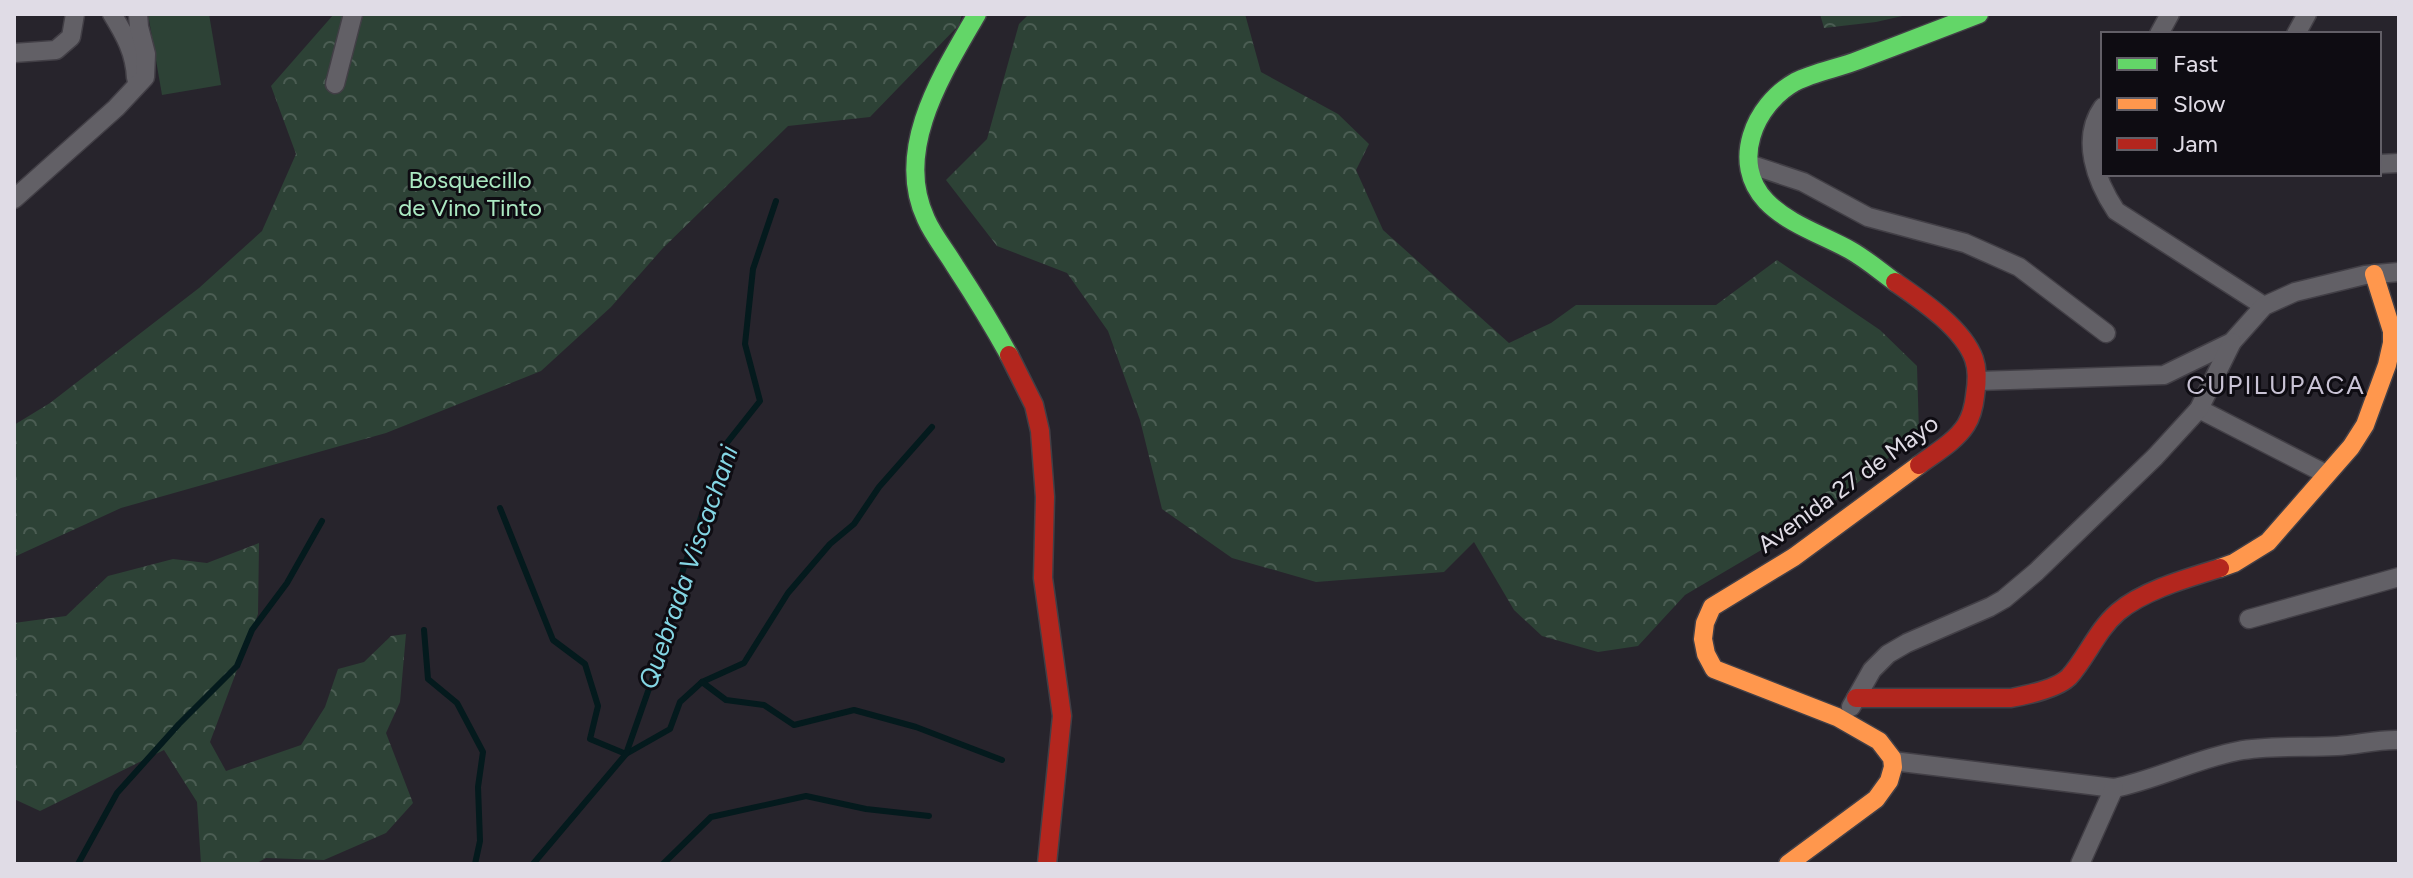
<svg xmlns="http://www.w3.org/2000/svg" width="2413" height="878" viewBox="0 0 2413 878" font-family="Figtree,sans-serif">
<defs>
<pattern id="forest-crowns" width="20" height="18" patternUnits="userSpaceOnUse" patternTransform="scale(2)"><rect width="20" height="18" fill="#2d4236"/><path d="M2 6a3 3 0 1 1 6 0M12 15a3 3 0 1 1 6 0" fill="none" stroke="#4b5d53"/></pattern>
</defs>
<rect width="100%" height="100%" fill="#27242c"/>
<!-- grass -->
<polygon fill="#2d4236" points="148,14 209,14 221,85 162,95"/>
<!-- forest -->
<g fill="url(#forest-crowns)">
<polygon points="334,14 962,14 959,25 870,117 788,126 663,248 611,307 541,371 386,433 121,508 14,557 14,425 50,403 199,288 262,231 296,154 271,86"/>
<polygon points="1029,14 1245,14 1261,72 1338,114 1369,144 1356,170 1383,230 1509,343 1551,323 1576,305 1716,305 1777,260 1880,330 1917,366 1919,433 1809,522 1685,595 1638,646 1598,652 1542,636 1514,610 1474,542 1444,572 1316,582 1232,558 1162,509 1140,420 1108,331 1067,273 997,246 946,180 987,139 1019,24"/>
<polygon points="1820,14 1911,14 1876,22 1824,28"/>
<polygon points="259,543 258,614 210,742 226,771 301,745 325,707 338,669 364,662 391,636 406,634 400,702 386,733 413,803 386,833 324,860 266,858 255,864 201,864 197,802 164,750 40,811 14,799 14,623 66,616 108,576 173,559 207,563"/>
</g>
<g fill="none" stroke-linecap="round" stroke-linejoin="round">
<!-- stream -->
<g stroke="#041a1d" stroke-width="6">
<polyline points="500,508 553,640 585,664 598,706 590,739 626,754 670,729 680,702 702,682 744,663 788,593 830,544 854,524 879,487 932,427"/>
<polyline points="424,630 428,679 457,703 483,752 478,787 480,841 475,864"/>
<polyline points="702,682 726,700 764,705 794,725 854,710 916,727 1002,760"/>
<polyline points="78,864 117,793 179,724 237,666 252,630 287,583 322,521"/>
<polyline points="533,864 626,754 665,643 683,570 726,444 760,401 745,344 753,269 776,201"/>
<polyline points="663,864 711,817 806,796 866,809 929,816"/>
</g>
<!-- street casing -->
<g stroke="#423f46" stroke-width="21">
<g id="street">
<path d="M112 14C125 35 135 53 136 78"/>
<polyline points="2159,34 2170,14"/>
<polyline points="2296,34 2307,14"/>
<polyline points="14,53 56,50 71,37 75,14"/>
<polyline points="335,84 353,14"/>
<path d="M2103 107C2080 139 2096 181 2116 211L2264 306"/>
<polyline points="1749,164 1803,182 1868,217 1965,243 2019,267 2106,333"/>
<polyline points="2379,164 2399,163"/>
<polyline points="14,199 116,108 145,77 146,54 139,27 138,14"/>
<polyline points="1977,381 2164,375 2232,342 2264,306 2295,292 2365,275 2399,272"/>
<polyline points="2199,409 2326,474"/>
<polyline points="2249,619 2399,577"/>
<polyline points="1851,707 1872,670 1888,654 1907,643 1990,607 2004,599 2036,572 2155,457 2199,409 2232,342"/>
<path d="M1893 761 2114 788C2156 780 2195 759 2238 751 2269 745 2306 748 2337 746 2358 745 2378 739 2399 740"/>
<polyline points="2080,864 2114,788"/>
</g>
</g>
<!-- fast casing -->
<g stroke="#423f46" stroke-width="21">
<g id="fast">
<path d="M977 14C943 73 893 149 926 219 933 235 946 251 955 266 974 295 992 324 1009 355"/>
<path d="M1895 282C1880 271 1866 259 1850 250 1823 235 1788 224 1766 201 1730 163 1754 105 1795 82 1814 72 1839 68 1859 60 1899 45 1939 29 1979 14"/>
</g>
</g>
<!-- slow casing -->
<g stroke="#423f46" stroke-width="21">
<g id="slow">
<polyline points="2220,568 2234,563 2268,542 2351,447 2365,425 2387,365 2392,343 2392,331 2374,274"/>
<polyline points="1788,864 1876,799 1889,781 1893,767 1892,758 1879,741 1837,717 1714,669 1706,654 1703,639 1705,623 1712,607 1794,557 1919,465"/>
</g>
</g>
<!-- jam casing -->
<g stroke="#423f46" stroke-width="21">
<g id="jam">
<path d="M1895 282C1921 300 1963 328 1974 359 1978 370 1977 384 1975 396 1974 405 1971 417 1966 425 1955 442 1935 453 1919 465"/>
<polyline points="1009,355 1034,405 1040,431 1045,497 1043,578 1062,716 1047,864"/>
<path d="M1856 698H2011C2027 695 2057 689 2069 677 2087 657 2097 630 2118 612 2144 590 2188 578 2220 568"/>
</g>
</g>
<!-- street -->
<use href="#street" stroke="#626066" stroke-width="18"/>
<!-- fast -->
<use href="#fast" stroke="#63d668" stroke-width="18"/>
<!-- slow -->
<use href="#slow" stroke="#ff974d" stroke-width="18"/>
<!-- jam -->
<use href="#jam" stroke="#b3261e" stroke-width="18"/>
</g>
<g text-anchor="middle" stroke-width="6" stroke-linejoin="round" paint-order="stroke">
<!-- park labels -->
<g font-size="24" fill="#abe9c2" stroke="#0e0c12">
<text x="470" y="188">Bosquecillo<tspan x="470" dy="28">de Vino Tinto</tspan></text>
</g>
<!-- street labels -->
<g font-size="24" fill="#e0dce6" stroke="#0e0c12">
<text transform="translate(1848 484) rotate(-36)" y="8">Avenida 27 de Mayo</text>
</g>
<!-- neighbourhood labels -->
<g font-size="26" letter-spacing="2" fill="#c9c3d5" stroke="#0e0c12">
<text x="2276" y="394">CUPILUPACA</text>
</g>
<!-- water labels -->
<g font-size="26" font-style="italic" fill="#84d6e4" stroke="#0e0c12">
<text transform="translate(688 567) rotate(-71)" y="9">Quebrada Viscachani</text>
</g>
</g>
<!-- border -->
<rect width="2413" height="878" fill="none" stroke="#e0dce6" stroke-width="32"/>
<!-- legend -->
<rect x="2101" y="32" width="280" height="144" fill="#0e0c12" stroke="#625f67" stroke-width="2"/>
<rect x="2117" y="58" width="40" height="12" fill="#63d668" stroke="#625f67" stroke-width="2"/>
<text x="2173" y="72" font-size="24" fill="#e0dce6">Fast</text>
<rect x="2117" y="98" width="40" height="12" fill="#ff974d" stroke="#625f67" stroke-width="2"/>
<text x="2173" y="112" font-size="24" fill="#e0dce6">Slow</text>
<rect x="2117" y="138" width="40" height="12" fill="#b3261e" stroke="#625f67" stroke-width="2"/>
<text x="2173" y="152" font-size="24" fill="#e0dce6">Jam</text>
</svg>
